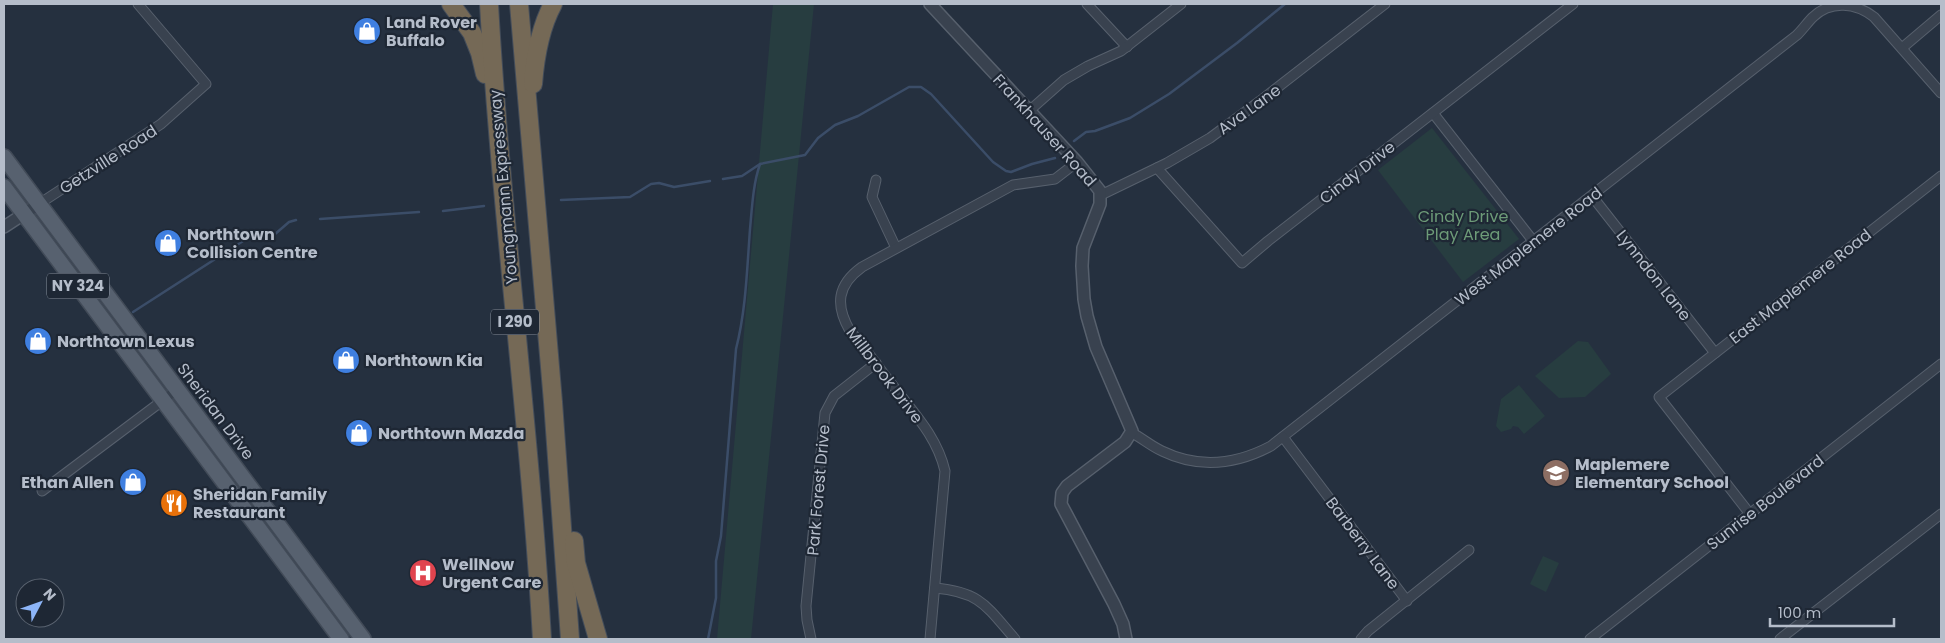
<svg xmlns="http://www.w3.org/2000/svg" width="1945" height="643" viewBox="0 0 1945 643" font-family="Poppins,sans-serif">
<rect width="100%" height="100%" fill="#25303f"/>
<!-- green -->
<g fill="#273d40">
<polygon points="773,4 814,4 751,639 717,639"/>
<polygon points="1432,128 1519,239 1463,282 1378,170"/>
<polygon points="1578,341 1588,342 1611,374 1585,397 1559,398 1535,376"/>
<polygon points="1519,385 1545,416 1524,434 1518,427 1513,426 1511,429 1501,432 1496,426 1501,399"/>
<polygon points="1543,556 1559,563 1546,592 1530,584"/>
</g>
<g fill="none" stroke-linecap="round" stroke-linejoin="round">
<!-- stream -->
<g stroke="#3b4d68" stroke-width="2.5">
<polyline points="1074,141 1086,132 1095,131 1130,118 1169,94 1237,43 1285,4"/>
<polyline points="723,179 742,176 760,164 805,155 818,138 835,125 858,116 909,87 921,87 931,94 993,162 1006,171 1011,172 1032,164 1055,158"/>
<polyline points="561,200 630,197 651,184 659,183 674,187 710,181"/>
<polyline points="443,211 484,206"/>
<polyline points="320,219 419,212"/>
<polyline points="133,312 254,234 274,235 289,222 296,220"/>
<path d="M708 639 716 598V561L721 536 736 349C746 310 747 269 750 229 752 208 753 184 760 164"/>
</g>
<!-- minor casing -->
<g stroke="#57606d" stroke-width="11">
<g id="minor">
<polyline points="1087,4 1127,47"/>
<polyline points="1902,48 1941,15"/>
<polyline points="1029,111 1064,80 1088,66 1121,51 1181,4"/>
<polyline points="1433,113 1534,242"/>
<polyline points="1157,168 1242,263 1268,241 1573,4"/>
<polyline points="876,180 872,197 896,248"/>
<polyline points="1101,195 1167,163 1210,138 1260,101 1385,4"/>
<polyline points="1592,196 1715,353"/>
<polyline points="39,204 161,124 206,84 138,4"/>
<path d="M1132 433C1142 438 1151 446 1162 451 1199 469 1235 465 1271 446L1797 35C1803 29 1807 23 1813 17 1831 0 1856 3 1874 17L1941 93"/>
<polyline points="1283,437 1407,601"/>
<polyline points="42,491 178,389"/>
<polyline points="1750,514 1659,397 1941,176"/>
<path d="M935 588C981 592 987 607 1015 639"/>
<polyline points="811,639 807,620 806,606 825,413 834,396 876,363"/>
<path d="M930 639 945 471C937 436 912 411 891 383 877 366 865 347 850 331 835 305 837 285 862 267L1013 185 1055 179 1077 162"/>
<polyline points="1361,639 1368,631 1469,550"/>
<polyline points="1590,639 1941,364"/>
<polyline points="1780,639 1941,514"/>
</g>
</g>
<!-- tertiary casing -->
<g stroke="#57606d" stroke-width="14">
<g id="tertiary">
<polyline points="930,4 1077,162 1100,191 1100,204 1083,248 1082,266 1084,299 1087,316 1096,347 1132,431 1125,442 1067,486 1062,493 1061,504 1114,604 1123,624 1126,639"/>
<polyline points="4,227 39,204"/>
</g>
</g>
<!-- primary casing -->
<g stroke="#424b58" stroke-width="18">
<g id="primary">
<polyline points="4,157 363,639"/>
<polyline points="4,187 341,639"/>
</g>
</g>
<!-- motorway casing -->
<g stroke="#444d5a" stroke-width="20">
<g id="motorway">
<polyline points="451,4 472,33 480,53 485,74"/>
<path d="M489 4C501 216 530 427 542 639"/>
<polyline points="519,4 553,402 570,639"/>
<path d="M533 84C535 58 540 28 553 4"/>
<polyline points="574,541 576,563 598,639"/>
</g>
</g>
<!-- minor -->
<use href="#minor" stroke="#39424f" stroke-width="9"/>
<!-- tertiary -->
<use href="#tertiary" stroke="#39424f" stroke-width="11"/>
<!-- primary -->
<use href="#primary" stroke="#57616f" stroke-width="15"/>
<!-- motorway -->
<use href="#motorway" stroke="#756956" stroke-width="18"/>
</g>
<!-- icons -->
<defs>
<g id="shop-disc" transform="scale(1.4375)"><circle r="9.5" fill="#3f7fe0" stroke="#1e2734"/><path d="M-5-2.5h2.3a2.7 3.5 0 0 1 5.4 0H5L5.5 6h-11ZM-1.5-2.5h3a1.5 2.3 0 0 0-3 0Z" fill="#fff"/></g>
<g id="school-disc" transform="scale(1.4375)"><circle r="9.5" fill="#8d6e63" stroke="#1e2734"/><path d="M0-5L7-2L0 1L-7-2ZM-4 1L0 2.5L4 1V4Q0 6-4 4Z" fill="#fff"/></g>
<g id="restaurant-disc" transform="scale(1.4375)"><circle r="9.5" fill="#e8710a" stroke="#1e2734"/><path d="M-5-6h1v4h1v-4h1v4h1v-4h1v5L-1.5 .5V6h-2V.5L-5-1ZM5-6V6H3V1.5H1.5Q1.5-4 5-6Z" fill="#fff"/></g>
<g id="hospital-disc" transform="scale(1.4375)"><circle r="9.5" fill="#e0444e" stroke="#1e2734"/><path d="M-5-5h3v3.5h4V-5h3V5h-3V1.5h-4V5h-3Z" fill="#fff"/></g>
</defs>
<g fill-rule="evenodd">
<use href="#shop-disc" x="367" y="31"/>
<use href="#shop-disc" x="168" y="243"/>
<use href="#shop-disc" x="38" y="341"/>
<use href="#shop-disc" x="346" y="360"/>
<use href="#shop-disc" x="359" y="433"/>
<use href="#school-disc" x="1556" y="473"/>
<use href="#shop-disc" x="133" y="482"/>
<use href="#restaurant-disc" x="174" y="503"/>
<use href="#hospital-disc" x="423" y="573"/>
</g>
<g text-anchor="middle" stroke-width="4.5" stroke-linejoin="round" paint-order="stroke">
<!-- shield labels -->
<g fill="#1e2734" stroke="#88909d" stroke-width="1">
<rect x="47" y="273.5" width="62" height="25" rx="4"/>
<rect x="491" y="309.5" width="48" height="25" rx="4"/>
</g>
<g font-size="15" font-weight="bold" fill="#b5bdca">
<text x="78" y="291">NY 324</text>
<text x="515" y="327">I 290</text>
</g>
<!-- poi labels -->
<g font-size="16" font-weight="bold" fill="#b5bdca" stroke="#1e2734" text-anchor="start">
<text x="386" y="28">Land Rover<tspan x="386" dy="18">Buffalo</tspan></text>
<text x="187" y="240">Northtown<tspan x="187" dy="18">Collision Centre</tspan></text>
<text x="57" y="347">Northtown Lexus</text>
<text x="365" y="366">Northtown Kia</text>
<text x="378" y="439">Northtown Mazda</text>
<text x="1575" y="470">Maplemere<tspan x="1575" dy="18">Elementary School</tspan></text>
<text x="114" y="488" text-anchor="end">Ethan Allen</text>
<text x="193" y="500">Sheridan Family<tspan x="193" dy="18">Restaurant</tspan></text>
<text x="442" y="570">WellNow<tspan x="442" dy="18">Urgent Care</tspan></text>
</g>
<!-- street labels -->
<g font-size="16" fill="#b5bdca" stroke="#1e2734">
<text transform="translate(1249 109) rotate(-36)" y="6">Ava Lane</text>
<text transform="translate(1045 130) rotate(48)" y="6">Frankhauser Road</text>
<text transform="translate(108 159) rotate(-33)" y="6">Getzville Road</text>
<text transform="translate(1357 172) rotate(-38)" y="6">Cindy Drive</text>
<text transform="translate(503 187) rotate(-95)" y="6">Youngmann Expressway</text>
<text transform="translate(1528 246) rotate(-38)" y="6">West Maplemere Road</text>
<text transform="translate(1654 275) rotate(52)" y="6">Lynndon Lane</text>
<text transform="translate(1800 286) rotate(-38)" y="6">East Maplemere Road</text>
<text transform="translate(885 375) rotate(53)" y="6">Millbrook Drive</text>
<text transform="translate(216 411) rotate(53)" y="6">Sheridan Drive</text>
<text transform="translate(818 490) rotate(-85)" y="6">Park Forest Drive</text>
<text transform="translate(1765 502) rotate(-38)" y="6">Sunrise Boulevard</text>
<text transform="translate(1363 543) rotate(53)" y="6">Barberry Lane</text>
</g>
<!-- park labels -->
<g font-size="16" fill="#6d9b78" stroke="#1e2734">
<text x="1463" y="222">Cindy Drive<tspan x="1463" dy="18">Play Area</tspan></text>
</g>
</g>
<!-- border -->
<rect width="1945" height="643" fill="none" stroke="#b5bdca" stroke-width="10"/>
<!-- north arrow -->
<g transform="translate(40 603) rotate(49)"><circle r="24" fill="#1e2734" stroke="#5a6370"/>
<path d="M0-4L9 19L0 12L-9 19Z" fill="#8db5f8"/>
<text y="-8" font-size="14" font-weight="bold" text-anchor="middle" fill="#b5bdca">N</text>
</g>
<!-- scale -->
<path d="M1770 618v8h124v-8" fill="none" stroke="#b5bdca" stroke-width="2.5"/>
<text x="1778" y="618" font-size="15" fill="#b5bdca" stroke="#1e2734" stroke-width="4" paint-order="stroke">100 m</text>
</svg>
